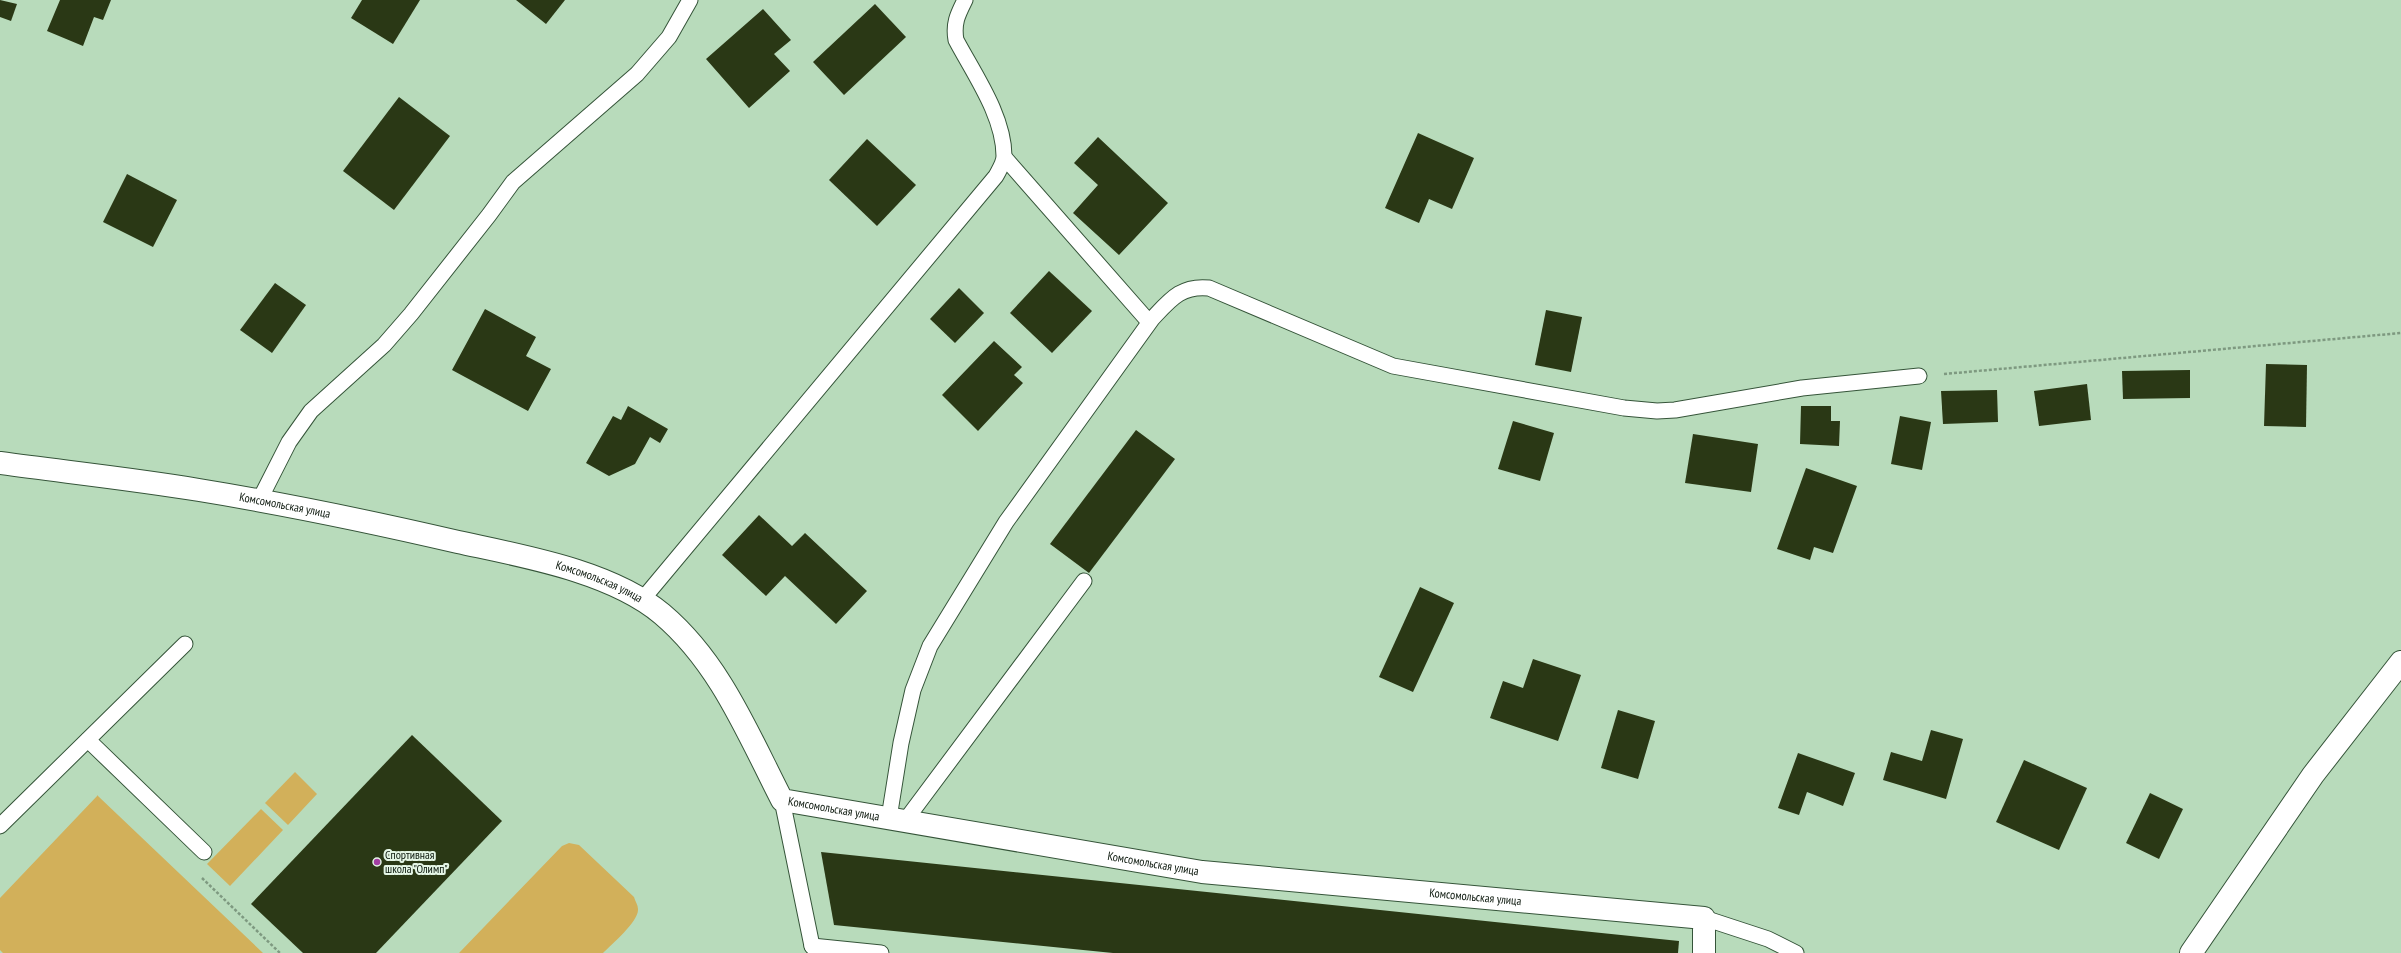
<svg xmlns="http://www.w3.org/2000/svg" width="2401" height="953" viewBox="0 0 2401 953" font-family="'PT Sans Narrow',sans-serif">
<rect width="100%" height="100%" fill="#b8dbbb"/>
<!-- green -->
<g fill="#d2b05a">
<polygon points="295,772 317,794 288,825 265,803"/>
<polygon points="98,795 98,796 263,953 3,953 0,950 0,898"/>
<polygon points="261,809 283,830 230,886 207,864"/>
<path d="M569 843 579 845 634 897C635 901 638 905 638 909 639 921 612 944 603 953H459L562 846Z"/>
</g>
<!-- building -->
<g fill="#2a3815">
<polygon points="0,0 17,4 11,21 0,17"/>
<polygon points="60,0 111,0 103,20 94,17 83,46 47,31"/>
<polygon points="362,0 420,0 393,44 351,18"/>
<polygon points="516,0 565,0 546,24"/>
<polygon points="875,4 906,37 844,95 813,62"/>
<polygon points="763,9 791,40 774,54 790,71 749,108 706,59"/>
<polygon points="399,97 450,136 394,210 343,171"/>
<polygon points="1418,133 1474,158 1452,209 1429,199 1419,223 1385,208"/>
<polygon points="1098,137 1168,203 1119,255 1073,213 1098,185 1074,163"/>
<polygon points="867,139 916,185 877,226 829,180"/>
<polygon points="127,174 177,200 153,247 103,222"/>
<polygon points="1049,271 1092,311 1052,353 1010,313"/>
<polygon points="275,283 306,305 272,353 240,330"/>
<polygon points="959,288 984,313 955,343 930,319"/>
<polygon points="485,309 536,337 526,356 551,369 528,411 452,370"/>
<polygon points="1546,310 1582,317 1571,372 1535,365"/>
<polygon points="994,341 1022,367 1014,375 1023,383 978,431 942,395"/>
<polygon points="2266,364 2307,365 2306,427 2264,426"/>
<polygon points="2190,370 2190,398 2123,399 2122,371"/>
<polygon points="2087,384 2091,420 2039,426 2034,391"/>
<polygon points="1997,390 1998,422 1943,424 1941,391"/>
<polygon points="628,406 668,429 660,443 650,437 635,464 609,476 586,463 613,416 621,420"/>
<polygon points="1801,406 1831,406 1831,421 1840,421 1839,446 1800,444"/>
<polygon points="1900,416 1931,422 1922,470 1891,464"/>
<polygon points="1513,421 1554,433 1540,481 1498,469"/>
<polygon points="1136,430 1175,459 1089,573 1050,544"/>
<polygon points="1693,434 1758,444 1751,492 1685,483"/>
<polygon points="1806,468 1857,486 1833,553 1814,547 1810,560 1777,549"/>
<polygon points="759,515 792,546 805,533 867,591 836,624 785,576 766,596 722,555"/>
<polygon points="1420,587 1454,603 1413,692 1379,677"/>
<polygon points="1533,659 1581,675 1558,741 1490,718 1503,681 1523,688"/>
<polygon points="1618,710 1655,721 1638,779 1601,768"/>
<polygon points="1931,730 1963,739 1946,799 1883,780 1891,752 1922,761"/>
<polygon points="412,735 502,821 376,953 303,953 251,904"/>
<polygon points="1798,753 1855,773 1843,806 1807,792 1799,815 1778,808"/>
<polygon points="2024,760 2087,788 2059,850 1996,822"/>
<polygon points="2150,793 2183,809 2159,859 2126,843"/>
<polygon points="821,852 1679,941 1678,953 1113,953 834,925"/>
</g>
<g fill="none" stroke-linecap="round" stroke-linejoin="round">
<!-- service casing -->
<g stroke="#355439" stroke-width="17">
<g id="service">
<polyline points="1005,158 1149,322"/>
<polyline points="259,501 289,442 311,411 384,345 411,314 489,215 513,182 637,74 669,37 690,0"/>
<path d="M642 600 996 176C999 170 1004 163 1004 156 1004 116 974 74 956 40 953 23 958 14 965 0"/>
<polyline points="88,740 204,852"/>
<polyline points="782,800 812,946 818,953"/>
<path d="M889 818 901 743 913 690 930 646 1006 522 1152 319C1170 300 1181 285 1209 288L1393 366 1624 408 1657 411 1675 410 1802 388 1919 376"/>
<polyline points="905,821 1084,581"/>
<polyline points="0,826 185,644"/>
<polyline points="1704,918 1768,939 1796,953"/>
<polyline points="812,946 881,953"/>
</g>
</g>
<!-- minor casing -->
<g stroke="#355439" stroke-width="24">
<g id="minor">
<path id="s1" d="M0 463C66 472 133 479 199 490 285 504 372 522 458 542 522 556 611 571 662 614 720 663 748 734 782 800L1202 872 1704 918V953"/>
<polyline points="2191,953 2313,775 2401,662"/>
</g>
</g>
<!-- path -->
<g stroke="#7e9980" stroke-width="2.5" stroke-dasharray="3 2" stroke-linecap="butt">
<polyline points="1944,374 2401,333"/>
<polyline points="202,878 280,953"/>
</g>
<!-- service -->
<use href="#service" stroke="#fff" stroke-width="15"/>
<!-- minor -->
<use href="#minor" stroke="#fff" stroke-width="22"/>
</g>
<!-- markers -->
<circle fill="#a33ea3" stroke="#e5f6e6" stroke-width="1.5" cx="377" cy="862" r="4"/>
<g text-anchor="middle" stroke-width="4" stroke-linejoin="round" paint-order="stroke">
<!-- street labels -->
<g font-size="12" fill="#0c180d" stroke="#e5f6e6">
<text dy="4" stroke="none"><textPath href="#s1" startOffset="288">Комсомольская улица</textPath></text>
<text dy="4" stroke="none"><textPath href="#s1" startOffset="612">Комсомольская улица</textPath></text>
<text dy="4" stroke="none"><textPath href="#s1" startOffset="959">Комсомольская улица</textPath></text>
<text dy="4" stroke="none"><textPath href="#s1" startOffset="1283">Комсомольская улица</textPath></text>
<text dy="4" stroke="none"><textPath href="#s1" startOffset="1607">Комсомольская улица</textPath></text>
</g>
<!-- poi labels -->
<g font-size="12" fill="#0c180d" stroke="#e5f6e6" text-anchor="start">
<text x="385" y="859">Спортивная<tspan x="385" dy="14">школа "Олимп"</tspan></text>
</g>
</g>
</svg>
